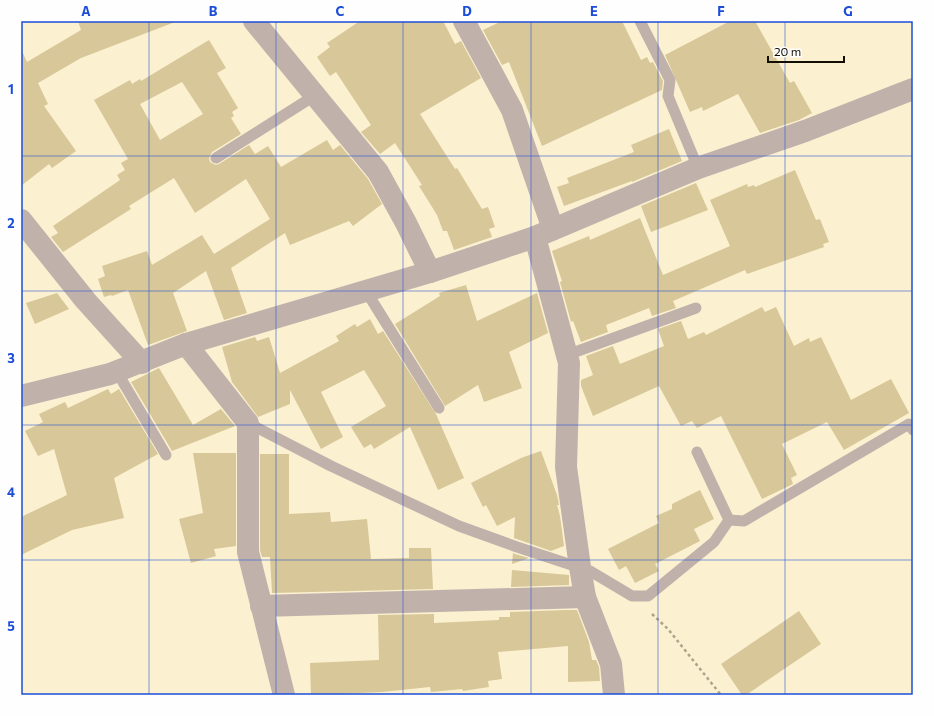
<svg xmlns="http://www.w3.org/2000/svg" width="934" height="716" viewBox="0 0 934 716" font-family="Commissioner,sans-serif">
<rect width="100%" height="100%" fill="#fbf0d0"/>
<!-- building -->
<g fill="#d8c798" fill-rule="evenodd">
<polygon points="78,21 175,22 81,58 38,83 48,104 44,106 76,151 52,168 49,164 21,186 21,49 27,62 81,30"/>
<polygon points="360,21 443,21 455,44 461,41 481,78 420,114 455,169 457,168 482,209 488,207 495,227 489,229 492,237 454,250 447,231 443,231 437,215 419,186 422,185 395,143 380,154 361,132 371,125 336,72 330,76 317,57 330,47 327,43"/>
<polygon points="502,21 622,21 641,60 647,57 650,63 653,62 663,81 662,90 542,146 509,62 502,65 483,30"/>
<polygon points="730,21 755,21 790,83 794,81 812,113 799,120 760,133 738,94 703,111 702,107 690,112 665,55"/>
<path d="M209 40 226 68 217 73 238 108 232 112 234 116 231 118 241 134 212 152 209 158 210 162 216 165 219 164 249 145 255 154 268 146 281 167 327 140 333 150 340 145 368 179 382 204 353 226 349 221 290 245 285 233 231 268 247 313 224 320 206 271 173 293 187 331 148 345 128 290 112 296 111 295 104 297 98 279 105 276 102 266 147 251 152 265 202 235 214 254 270 219 246 179 195 213 174 178 129 206 131 209 63 252 51 237 58 233 53 226 120 180 117 175 125 170 121 163 128 159 94 100 130 80 132 84 140 79 141 81ZM182 82 203 114 160 140 140 104Z"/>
<polygon points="669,129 682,161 632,182 632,181 564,206 557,187 569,183 567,178 634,152 631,145"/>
<polygon points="795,170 816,220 820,219 829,242 823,244 824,247 747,274 745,270 673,301 676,308 652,316 649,308 606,325 608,332 581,342 573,321 571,322 560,282 562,281 552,251 589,236 590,240 640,218 663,275 730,246 710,200 747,184 748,187 754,185 755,187"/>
<polygon points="696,183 708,210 651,232 641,206"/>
<polygon points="466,285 477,321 537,293 548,333 509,352 522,388 484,402 478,385 445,406 395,324 440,296 439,293"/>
<polygon points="57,293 69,309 35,324 26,303"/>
<polygon points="762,307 765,312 776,307 794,346 809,338 810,342 821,337 851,400 891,379 909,413 844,450 827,422 782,444 797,475 791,478 793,484 762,499 721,416 697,428 692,421 681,426 659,386 593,416 581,386 581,380 593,375 586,356 613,346 620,364 664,346 658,329 681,321 688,339 704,332 706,335"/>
<polygon points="370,319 378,334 383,331 436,414 464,478 438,490 410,427 374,449 371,444 364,448 351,427 386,406 364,370 321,392 343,437 321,449 290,390 290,404 258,417 232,382 222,347 255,337 257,341 269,337 280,373 339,341 336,336 355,324 357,327"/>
<polygon points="159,368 193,425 221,409 235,426 172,451 131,382"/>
<polygon points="108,389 111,394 119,389 158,454 114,478 124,518 72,530 21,555 21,517 67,495 54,449 38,456 25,431 43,422 39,414 65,402 68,408"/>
<polygon points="541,451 557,495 559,505 557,505 560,516 564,546 551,551 514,538 515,517 497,526 486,505 483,507 471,483 521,458"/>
<polygon points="193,453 236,453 236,546 214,549 216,556 191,563 179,519 203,513"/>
<polygon points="260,454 289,454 289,514 330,512 331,522 367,519 371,559 409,558 409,548 431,548 433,589 272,593 270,557 262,557 260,550"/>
<polygon points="700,490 714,519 694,529 700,541 655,564 659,571 635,583 626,566 619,570 608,549 659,523 656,516 672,509 672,504"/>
<polygon points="513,553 515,554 529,558 512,564"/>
<polygon points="512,570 569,575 569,585 511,587"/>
<polygon points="566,610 577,610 589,642 592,660 596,660 599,667 600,681 568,682 568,646 498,652 502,679 488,681 489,687 463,691 462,689 431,692 430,687 382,692 311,695 310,663 379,660 378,615 434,614 434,623 499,620 499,617 510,617 510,612"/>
<polygon points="799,611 821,644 746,695 742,695 721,664"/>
</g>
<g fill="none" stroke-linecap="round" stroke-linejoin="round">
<!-- path -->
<polyline stroke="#ada48c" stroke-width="2.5" stroke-dasharray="3 3" stroke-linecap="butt" points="652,614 668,629 721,695"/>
<!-- service -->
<g stroke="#c0b2ab" stroke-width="11">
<polyline points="640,21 670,80 668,96 698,168"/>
<polyline points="216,158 314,96"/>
<polyline points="366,291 439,408"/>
<polyline points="567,355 696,308"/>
<polyline points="117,372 166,455"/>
<polyline points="248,423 331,466 459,526 517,547 590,571 632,596 648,596 714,542 729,520"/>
<polyline points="697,452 729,520"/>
<polyline points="729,520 744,521 909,424 913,430"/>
</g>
<!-- minor -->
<g stroke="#c0b2ab" stroke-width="22">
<polyline points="254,21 378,172 406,223 430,272"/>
<polyline points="464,21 512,110 553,229"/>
<polyline points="21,220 86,301 142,363"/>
<polyline points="535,237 569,363 566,467 580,567 585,597 611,664 614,695"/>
<polyline points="186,344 248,423 248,552 284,695"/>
<polyline points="21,396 110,374 186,344 430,272 535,237 698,168 805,131 913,89"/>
<polyline points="261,606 585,597"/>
</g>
</g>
<!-- grid -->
<path fill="none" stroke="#1d4ed8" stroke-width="1" stroke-opacity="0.55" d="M149 21V695M276 21V695M403 21V695M531 21V695M658 21V695M785 21V695M21 156H913M21 291H913M21 425H913M21 560H913"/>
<!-- border -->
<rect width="934" height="716" fill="none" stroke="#fefefe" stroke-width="44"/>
<!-- scale -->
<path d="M768 56v6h76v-6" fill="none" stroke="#120e04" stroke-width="2"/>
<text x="774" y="56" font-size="12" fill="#120e04" stroke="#fefefe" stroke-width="3" paint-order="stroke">20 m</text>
<rect x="22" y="22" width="890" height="672" fill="none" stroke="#1d4ed8" stroke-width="1.5"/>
<g font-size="13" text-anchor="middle" font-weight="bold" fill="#1d4ed8">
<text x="86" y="16">A</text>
<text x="213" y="16">B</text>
<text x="340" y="16">C</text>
<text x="467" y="16">D</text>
<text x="594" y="16">E</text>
<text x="721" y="16">F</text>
<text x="848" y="16">G</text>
<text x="11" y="94">1</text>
<text x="11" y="228">2</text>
<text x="11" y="363">3</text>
<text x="11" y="497">4</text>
<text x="11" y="631">5</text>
</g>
</svg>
